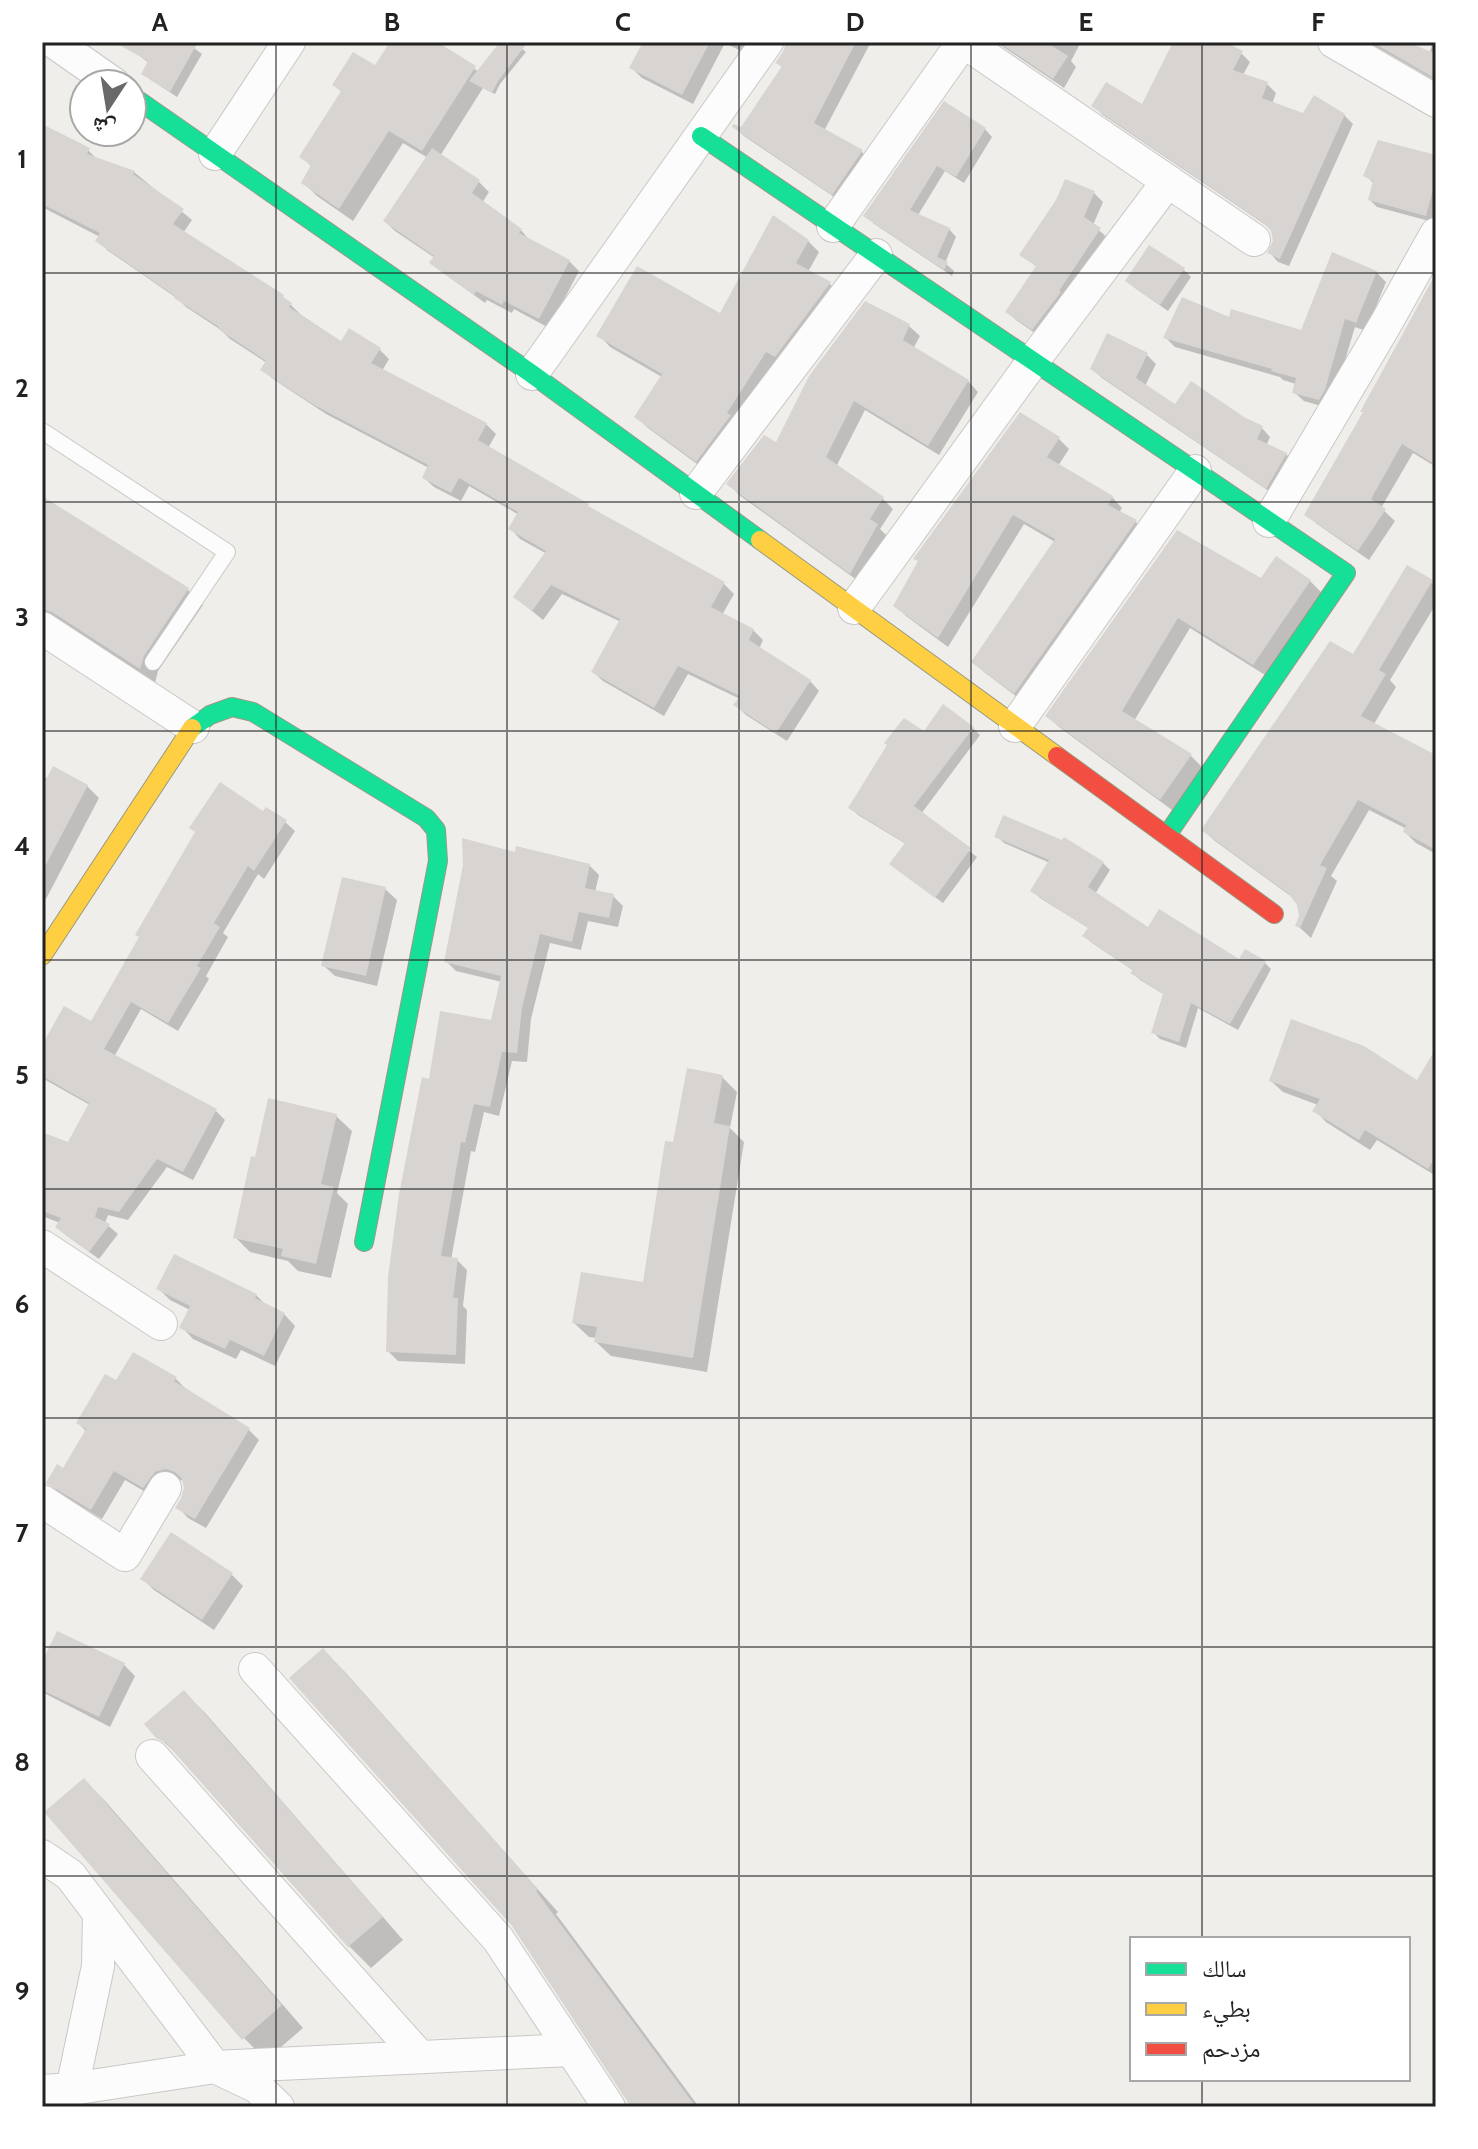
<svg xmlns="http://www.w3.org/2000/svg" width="1478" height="2149" viewBox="0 0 1478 2149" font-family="Cabin,'Noto Naskh Arabic',sans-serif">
<rect width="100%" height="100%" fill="#f0eeeb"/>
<!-- shadow -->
<g fill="#0003">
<polygon points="143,42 186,42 202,54 177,97 151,80 144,73 149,63 136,53"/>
<polygon points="392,42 434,42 479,72 502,42 514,42 526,52 500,84 495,94 483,88 440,156 479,182 489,192 482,203 521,230 530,241 569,261 579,271 549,328 514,309 512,313 487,300 485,303 442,272 432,262 435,258 395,231 385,221 428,158 403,143 353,221 317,196 303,182 312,167 302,157 343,93 334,85 375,68"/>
<polygon points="645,42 761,42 751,56 725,43 693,104 642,78 632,68"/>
<polygon points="788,42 871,42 824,131 862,152 872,162 843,203 744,136 734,126 741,130 783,68 778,63"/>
<polygon points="996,42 1081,42 1071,61 1076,67 1064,88"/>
<polygon points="1175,42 1220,42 1241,53 1250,62 1243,75 1267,84 1276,93 1272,104 1304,115 1344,115 1353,124 1289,266 1278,262 1270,253 1275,241 1273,230 1103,115 1094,106 1142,107"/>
<polygon points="1368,42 1403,42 1429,54 1433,42 1436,42 1436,81"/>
<polygon points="945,104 985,129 992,137 964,183 945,171 918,215 949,229 956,237 945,263 954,271 952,276 873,223"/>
<polygon points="42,126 88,150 98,160 134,172 192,220 183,233 283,297 300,314 342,343 380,350 389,359 382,371 486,424 496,434 488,448 588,506 594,512 724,584 734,594 722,615 753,630 763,640 759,649 810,681 819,691 787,741 746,715 736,705 740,699 688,674 664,716 603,681 593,672 621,622 562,594 543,620 515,597 547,554 520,539 511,529 519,515 469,486 461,501 434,487 424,478 429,468 326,414 273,379 263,370 267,363 230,339 221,330 186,307 178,299 107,250 98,240 100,237 42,207"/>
<polygon points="1436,157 1436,210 1433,222 1377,207 1370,200 1374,184 1366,175"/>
<polygon points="1094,193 1103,202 1093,225 1109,239 1042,338 1016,320 1007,311 1038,268 1022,255"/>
<polygon points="808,241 819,252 808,272 830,284 841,295 708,472 648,428 637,417 662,377 610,347 599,335 720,316"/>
<polygon points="1150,247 1184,270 1191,277 1168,311 1135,288 1127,281"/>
<polygon points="1376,272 1386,282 1366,331 1355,327 1333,400 1328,408 1304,401 1294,392 1296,384 1283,380 1280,377 1175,347 1166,338 1230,320 1302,332"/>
<polygon points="1436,277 1436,467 1413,453 1381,508 1395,521 1369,560 1317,524 1307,514 1365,413"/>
<polygon points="909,326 920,336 913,349 968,381 978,392 939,455 865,410 836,467 883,499 893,509 880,529 887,536 861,583 739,495 729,484 777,445"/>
<polygon points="1147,355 1156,364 1145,386 1175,406 1243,419 1261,427 1270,437 1266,446 1286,454 1295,463 1276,496 1102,378 1092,369"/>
<polygon points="1020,414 1059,439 1069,449 1058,466 1112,497 1122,508 1119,513 1136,522 1146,532 1025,703 984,672 973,662 1055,542 1024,524 948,647 906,616 895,605"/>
<polygon points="42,499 188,590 203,605 158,671 155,683 70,627 57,624 42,614"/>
<polygon points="1178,532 1262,581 1310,581 1321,592 1265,675 1190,628 1134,721 1191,756 1202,767 1172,810 1059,727 1048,716"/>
<polygon points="1431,582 1436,586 1436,604 1390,680 1396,687 1374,724 1436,757 1436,854 1416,843 1405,832 1407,829 1369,810 1331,876 1337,881 1311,938 1298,926 1301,916 1296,900 1215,841 1203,830 1354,657"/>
<polygon points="973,728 980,735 921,814 977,857 943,903 891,864 906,844 858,815 851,808 925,734"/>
<polygon points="42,776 48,779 87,786 99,798 46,899 42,898"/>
<polygon points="263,814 285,822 295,831 264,879 258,874 223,933 228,937 206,976 209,979 178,1031 141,1009 114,1057 216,1111 225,1120 193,1180 167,1167 128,1220 108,1215 105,1223 118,1234 99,1259 67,1236 57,1227 60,1223 42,1216 42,1134 69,1144 90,1105 42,1078 42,1049 91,1024"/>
<polygon points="997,836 1103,863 1110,870 1095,894 1148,930 1240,962 1264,962 1271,969 1238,1030 1198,1008 1186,1048 1160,1039 1153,1032 1165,995 1140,980 1133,973 1134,971 1092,943 1085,936 1090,929 1040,898 1033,891 1050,863 1004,843"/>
<polygon points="516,854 589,865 599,875 595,892 613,896 623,906 618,927 588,921 581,950 550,943 531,1019 527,1062 512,1061 499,1116 484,1112 475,1152 471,1151 451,1260 457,1260 467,1270 463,1306 467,1310 465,1364 398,1361 388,1351 430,1081 492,1022 502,982 456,971 446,961"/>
<polygon points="385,889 397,900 377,986 335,976 323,965"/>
<polygon points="722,1077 737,1092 730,1128 744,1142 707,1372 611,1356 596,1342 597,1338 589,1337 574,1323 644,1284"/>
<polygon points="1436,1079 1436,1176 1377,1140 1370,1150 1326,1122 1315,1110 1318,1105 1283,1092 1271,1081 1418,1082"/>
<polygon points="336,1116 352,1131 337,1193 348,1204 331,1278 298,1271 288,1261 250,1252 235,1237"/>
<polygon points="159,1289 256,1295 267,1306 284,1314 295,1326 275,1366 241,1350 236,1359 193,1339 182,1327 190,1310 170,1300"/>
<polygon points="175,1378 186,1389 249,1430 259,1440 206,1528 188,1518 178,1507 186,1488 184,1481 178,1479 167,1481 154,1497 125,1480 102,1519 59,1493 48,1482 64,1471 87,1432 78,1423 117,1383"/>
<polygon points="231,1574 243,1586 214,1630 154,1590 142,1578"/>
<polygon points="323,1650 345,1672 558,1912 556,1914 699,2107 633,2107 514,1925"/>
<polygon points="124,1665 135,1676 110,1727 42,1692 42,1666"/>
<polygon points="184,1692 206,1714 403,1940 371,1968 349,1946 186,1762 157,1736"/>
<polygon points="84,1780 106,1802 303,2028 266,2060 244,2038"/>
</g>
<!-- building -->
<g fill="#d7d4d2">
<polygon points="114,42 198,42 170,92 141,74 148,61"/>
<polygon points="390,42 437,42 476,66 422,151 389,131 339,209 301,183 311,165 299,157 341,91 332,85 353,52 375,65"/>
<polygon points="500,42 528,42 498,81 492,93 469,81"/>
<polygon points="643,42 710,42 682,95 629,68"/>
<polygon points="786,42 856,42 814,123 863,150 832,195 732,127 733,124 741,127 782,66 775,63 783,52"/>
<polygon points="998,42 1046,42 1068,56 1053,79"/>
<polygon points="1173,42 1225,42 1243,51 1233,70 1268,82 1262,98 1303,113 1314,95 1345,114 1280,259 1267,253 1273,241 1271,231 1265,224 1091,106 1106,82 1142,104"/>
<polygon points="1372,42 1408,42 1436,54 1436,79"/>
<polygon points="944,101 986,128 956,177 937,166 910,210 950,228 937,257 948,262 944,270 863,216"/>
<polygon points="42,124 90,148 87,154 135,171 133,174 184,209 173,224 284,295 283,297 292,303 289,307 341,341 349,328 381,348 371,363 487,423 478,440 589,504 588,506 725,582 711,607 754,629 749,640 811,680 776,733 733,705 740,696 678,666 654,708 591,672 620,619 551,585 532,611 513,597 546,551 508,529 518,512 459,478 451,493 422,478 428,465 314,405 260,370 266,361 218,329 219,327 174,298 175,296 95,241 100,233 42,204"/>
<polygon points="1378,140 1436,155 1436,178 1426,216 1368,200 1373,181 1363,176"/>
<polygon points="432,148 480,180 472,193 522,229 519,233 570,260 539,319 504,301 502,305 476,291 474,295 429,263 434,256 383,221"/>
<polygon points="1065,179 1095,191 1084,217 1101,228 1059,291 1061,292 1032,330 1005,312 1036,266 1019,255 1056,200"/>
<polygon points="773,215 809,240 796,263 831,282 775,357 766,352 727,413 731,415 696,462 634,417 662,374 596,336 637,266 720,313"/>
<polygon points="1149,245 1185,268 1160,305 1125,281"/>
<polygon points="1332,252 1377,271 1356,323 1345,319 1325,390 1319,400 1292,393 1296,378 1271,371 1272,369 1163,338 1182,297 1229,317 1231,309 1301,330"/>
<polygon points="1436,273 1436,465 1402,444 1371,499 1386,509 1358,551 1304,515 1363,412 1360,412"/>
<polygon points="865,301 910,324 903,340 969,380 928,446 854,401 826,457 884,497 870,519 878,524 850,574 726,484 764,435 776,442 809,376"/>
<polygon points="1107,333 1148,353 1136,378 1175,404 1191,381 1244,417 1263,426 1257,439 1287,453 1266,489 1090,369"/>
<polygon points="1020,412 1060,437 1047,457 1113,496 1108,505 1137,520 1014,694 971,662 1055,539 1013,515 938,638 893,606 918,561 913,559"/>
<polygon points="42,496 189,588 144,656 140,669 52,612 42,609"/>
<polygon points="1177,530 1261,578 1276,556 1311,580 1253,665 1178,618 1122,711 1192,754 1160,800 1045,716"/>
<polygon points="1407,565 1433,580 1379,670 1386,674 1361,716 1436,755 1436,850 1403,832 1406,825 1358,800 1320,865 1327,868 1300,928 1295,926 1299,916 1297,905 1289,894 1201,830 1330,641 1353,654"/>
<polygon points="943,704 974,727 914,806 971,848 935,898 889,864 905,843 848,808 887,745 884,743 904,718 924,731"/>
<polygon points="53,766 88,785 42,872 42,787"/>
<polygon points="220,782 263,811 266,807 287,820 254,871 248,866 214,923 220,927 197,966 201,968 168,1023 131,1002 104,1049 217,1109 183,1172 157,1159 119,1212 98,1207 95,1217 110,1224 89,1252 55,1227 61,1218 42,1211 42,1132 68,1142 89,1103 42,1076 42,1045 64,1006 91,1021 139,937 135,935 195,832 189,828"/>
<polygon points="1003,815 1062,840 1064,837 1104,862 1088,887 1148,927 1159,909 1239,959 1245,949 1266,961 1230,1024 1191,1003 1179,1042 1151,1033 1163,994 1130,973 1133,970 1082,936 1088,928 1030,891 1049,860 994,837"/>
<polygon points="462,838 515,852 516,846 590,864 585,888 614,894 609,918 579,912 572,942 540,934 522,1008 517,1053 502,1052 490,1107 474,1104 465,1143 461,1142 441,1256 458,1258 453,1298 458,1298 456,1355 386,1352 388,1277 399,1194 422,1077 429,1079 440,1011 491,1020 501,976 444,962 463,865"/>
<polygon points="342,877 386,887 366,976 321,966"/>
<polygon points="1291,1019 1364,1046 1417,1080 1436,1048 1436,1156 1428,1169 1365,1130 1359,1140 1312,1111 1320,1099 1269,1081"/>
<polygon points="687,1068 723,1075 714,1123 730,1126 693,1358 594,1342 597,1327 572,1323 581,1272 643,1282 665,1141 673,1142"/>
<polygon points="268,1098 337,1114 321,1184 334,1187 316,1264 281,1256 283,1249 233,1238 251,1156 255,1157"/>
<polygon points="174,1254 257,1294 255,1298 285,1313 264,1356 230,1340 225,1349 179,1328 190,1306 156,1289"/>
<polygon points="133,1352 177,1377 174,1381 250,1428 195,1519 175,1508 181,1498 184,1488 182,1479 175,1472 166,1469 155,1472 143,1488 114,1471 91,1510 46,1483 57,1464 63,1468 86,1429 76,1423 105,1374 116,1380"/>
<polygon points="171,1532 233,1573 202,1620 140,1579"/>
<polygon points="57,1631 125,1663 99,1717 42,1690 42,1662"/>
<polygon points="323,1648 538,1889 536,1891 696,2107 631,2107 512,1926 289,1678"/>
<polygon points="184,1690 383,1917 348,1947 166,1743 156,1738 144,1724"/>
<polygon points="84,1778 282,2005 242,2040 44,1812"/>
</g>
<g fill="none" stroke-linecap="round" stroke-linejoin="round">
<!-- lane casing -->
<g stroke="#c9c8c7" stroke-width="18">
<polyline id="lane" points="42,431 227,552 153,662"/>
</g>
<!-- street casing -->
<g stroke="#c9c8c7" stroke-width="34">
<g id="street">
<polyline points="54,42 114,84"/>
<polyline points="964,42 1254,240"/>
<polyline points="1334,42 1436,101"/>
<polyline points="215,154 289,42"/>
<polyline points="833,226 963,42"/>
<polyline points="532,374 767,42"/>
<polyline points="696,493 876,255"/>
<polyline points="1269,521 1385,325 1436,234"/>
<polyline points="854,608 1033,361 1168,181"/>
<polyline points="42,628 193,727"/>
<polyline points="1015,726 1195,471"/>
<polyline points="42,1246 161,1324"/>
<polyline points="42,1501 125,1555 165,1488"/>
<polyline points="255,1669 498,1939 609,2107"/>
<polyline points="152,1756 420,2057"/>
<polyline points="42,1856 70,1875 215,2067 257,2087 278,2107"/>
<polyline points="42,2091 72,2089 215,2067 570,2050"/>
<polyline points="62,2104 72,2089 98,1966 99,1914"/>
</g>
</g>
<!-- fast casing -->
<g stroke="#999a82" stroke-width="20">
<g id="fast">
<polyline points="132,96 532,374 760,540"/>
<polyline points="701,136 1346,573 1167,835"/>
<polyline points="192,728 210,715 232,707 253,712 426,818 436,830 438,861 364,1242"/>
</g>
</g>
<!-- slow casing -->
<g stroke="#999a82" stroke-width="20">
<g id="slow">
<polyline points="760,540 1057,756"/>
<polyline points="42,956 192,728"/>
</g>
</g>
<!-- jam casing -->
<g stroke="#999a82" stroke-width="20">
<polyline id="jam" points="1057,756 1274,914"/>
</g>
<!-- lane -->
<use href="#lane" stroke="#fdfcfc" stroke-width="16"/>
<!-- street -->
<use href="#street" stroke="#fdfcfc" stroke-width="32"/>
<!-- fast -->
<use href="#fast" stroke="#16e098" stroke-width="18"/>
<!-- slow -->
<use href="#slow" stroke="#ffcf43" stroke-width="18"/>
<!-- jam -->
<use href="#jam" stroke="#f24e42" stroke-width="18"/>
</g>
<!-- grid -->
<path fill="none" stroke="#222" stroke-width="2" stroke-opacity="0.55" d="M276 42V2107M507 42V2107M739 42V2107M971 42V2107M1202 42V1939M42 273H1436M42 502H1436M42 731H1436M42 960H1436M42 1189H1436M42 1418H1436M42 1647H1436M42 1876H1436M1202 2079V2107"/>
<!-- border -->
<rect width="1478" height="2149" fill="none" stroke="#ffffff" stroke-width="88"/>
<!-- legend -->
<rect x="1130" y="1937" width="280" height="144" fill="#ffffff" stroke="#a7a7a7" stroke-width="2"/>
<rect x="1146" y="1963" width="40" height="12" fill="#16e098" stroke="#a7a7a7" stroke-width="2"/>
<text x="1202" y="1977" font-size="24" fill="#222222">سالك</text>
<rect x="1146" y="2003" width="40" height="12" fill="#ffcf43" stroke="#a7a7a7" stroke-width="2"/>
<text x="1202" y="2017" font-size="24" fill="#222222">بطيء</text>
<rect x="1146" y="2043" width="40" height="12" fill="#f24e42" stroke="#a7a7a7" stroke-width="2"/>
<text x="1202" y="2057" font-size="24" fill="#222222">مزدحم</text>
<!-- north arrow -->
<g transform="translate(108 108) rotate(192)"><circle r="38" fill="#ffffff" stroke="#a7a7a7" stroke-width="2"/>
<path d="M0-6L14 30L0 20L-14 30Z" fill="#6a6968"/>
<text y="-12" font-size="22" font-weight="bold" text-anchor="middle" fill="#222222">ش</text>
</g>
<rect x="44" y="44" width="1390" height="2061" fill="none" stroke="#222" stroke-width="3"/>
<g font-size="26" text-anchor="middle" font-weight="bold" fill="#222">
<text x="160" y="31">A</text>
<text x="392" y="31">B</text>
<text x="623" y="31">C</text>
<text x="855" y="31">D</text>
<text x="1086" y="31">E</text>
<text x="1318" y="31">F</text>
<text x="22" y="168">1</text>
<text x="22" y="397">2</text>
<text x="22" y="626">3</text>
<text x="22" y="855">4</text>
<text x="22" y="1084">5</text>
<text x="22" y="1313">6</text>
<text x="22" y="1542">7</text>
<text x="22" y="1771">8</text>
<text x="22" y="2000">9</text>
</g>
</svg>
